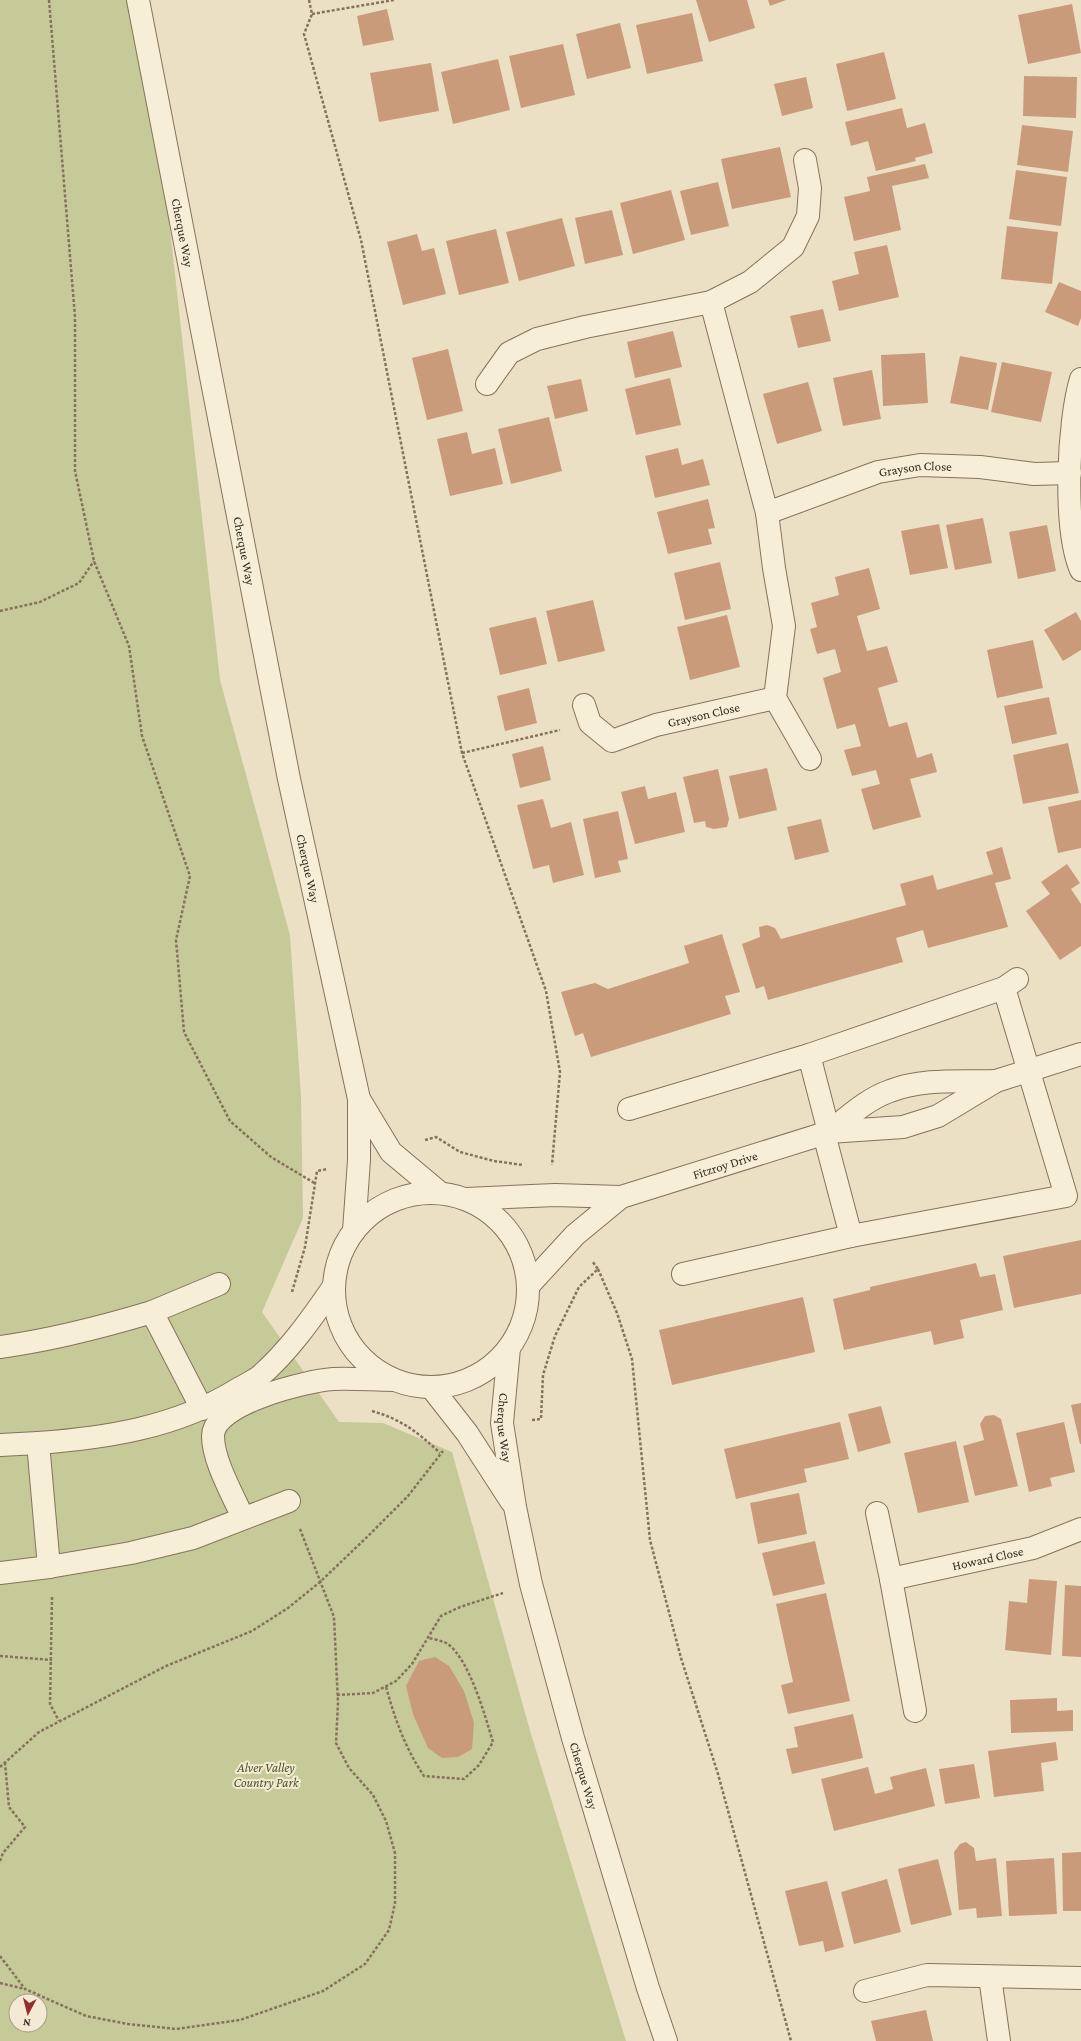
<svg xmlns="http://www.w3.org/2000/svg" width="1081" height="2041" viewBox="0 0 1081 2041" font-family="'Crimson Pro',serif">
<rect width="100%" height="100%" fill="#ece0c4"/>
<!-- green -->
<path fill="#c5ca98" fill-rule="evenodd" d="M0 0H140L155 94 220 680 290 935 301 1096 303 1218 262 1312 339 1422 383 1423 452 1452 531 1734 626 2041H0ZM16 2001H40V2025H16Z"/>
<!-- building -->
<g fill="#c99b7b">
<polygon points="696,0 747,0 755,28 709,42"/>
<polygon points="768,0 786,0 770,6"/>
<polygon points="1072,4 1081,53 1028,64 1018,15"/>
<polygon points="387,9 394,40 363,46 357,16"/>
<polygon points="692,13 703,61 647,74 636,25"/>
<polygon points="620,23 631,68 587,79 576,34"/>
<polygon points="563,44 575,95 521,108 509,56"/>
<polygon points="884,52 896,99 847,111 836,64"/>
<polygon points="498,59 510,110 453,124 441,72"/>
<polygon points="431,63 439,111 379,122 370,73"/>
<polygon points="1024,76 1077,77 1076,118 1023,116"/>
<polygon points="806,77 813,108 782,116 774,84"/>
<polygon points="902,108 907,128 925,123 933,153 915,158 916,161 876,171 868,141 851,146 845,122"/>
<polygon points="1022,125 1073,131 1068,172 1017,165"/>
<polygon points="780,147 791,197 732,209 721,159"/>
<polygon points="925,164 929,178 892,186 901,230 854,241 844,197 870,191 867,177"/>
<polygon points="1016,170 1067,177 1061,226 1009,219"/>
<polygon points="718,182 729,226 691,235 680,191"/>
<polygon points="671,190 685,240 633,254 620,203"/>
<polygon points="612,210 623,255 585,264 575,218"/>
<polygon points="562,218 575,266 519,281 506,232"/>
<polygon points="1007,226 1058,232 1052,284 1001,279"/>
<polygon points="496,229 509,283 459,295 446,241"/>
<polygon points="417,234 422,251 434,248 446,294 403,305 387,242"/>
<polygon points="887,245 899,297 839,311 832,281 859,274 854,252"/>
<polygon points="1059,282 1081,291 1081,318 1078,326 1045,312"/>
<polygon points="823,309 831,341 798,348 790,316"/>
<polygon points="673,331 682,367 635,378 627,342"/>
<polygon points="448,349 463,411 427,420 412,358"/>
<polygon points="925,353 928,403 883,406 881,355"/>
<polygon points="960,356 997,363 988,410 950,403"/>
<polygon points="1002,362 1052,372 1041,422 991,412"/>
<polygon points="872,370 881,419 843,426 833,378"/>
<polygon points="670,378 681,425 636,435 625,389"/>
<polygon points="581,379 588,411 555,419 547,386"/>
<polygon points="808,382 822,431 777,444 763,394"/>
<polygon points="549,417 562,471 511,484 498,429"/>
<polygon points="467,432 472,454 495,448 503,484 450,496 437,439"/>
<polygon points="678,448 682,465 703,459 710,485 655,498 645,456"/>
<polygon points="708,499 715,528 708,529 712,544 668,554 657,512"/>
<polygon points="983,518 992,563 955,570 946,525"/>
<polygon points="939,524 948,568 910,575 901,531"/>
<polygon points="1047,525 1056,571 1018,579 1009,532"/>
<polygon points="720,562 731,609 685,620 674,573"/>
<polygon points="869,568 880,609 857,616 867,651 887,646 898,682 878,688 889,727 907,722 917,758 932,753 937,772 910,779 921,817 873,830 861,789 880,784 876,770 852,776 844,750 861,746 855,724 837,729 823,678 841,672 835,649 817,654 810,629 817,627 811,603 839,595 835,577"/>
<polygon points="593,600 605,651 558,662 546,611"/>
<polygon points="1076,612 1081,621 1081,650 1063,661 1044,630"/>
<polygon points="727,615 740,667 690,680 677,627"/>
<polygon points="536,617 547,664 500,675 489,628"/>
<polygon points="1033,640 1043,688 997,698 987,650"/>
<polygon points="529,688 537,723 505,731 497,696"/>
<polygon points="1049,697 1057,734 1012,744 1004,706"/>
<polygon points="1068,743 1079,793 1023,804 1013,755"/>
<polygon points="543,746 551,780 520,788 512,754"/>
<polygon points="767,768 777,810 739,819 729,776"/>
<polygon points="718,769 729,819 727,827 714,829 706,827 705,821 694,823 683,777"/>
<polygon points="645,786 648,799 676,792 685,832 635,844 621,792"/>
<polygon points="543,799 551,828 571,822 584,875 553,883 549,865 533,869 517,805"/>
<polygon points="1081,800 1081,848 1058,853 1048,807"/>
<polygon points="618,811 628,859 618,861 621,872 595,878 583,819"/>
<polygon points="821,819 829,852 795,860 787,827"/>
<polygon points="1002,847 1011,879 995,883 1008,927 928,948 923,930 913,933 896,938 903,962 768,1000 764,986 756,989 742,944 760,937 759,927 767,925 775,928 781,939 906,905 900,884 933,875 937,890 993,874 986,852"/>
<polygon points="1067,864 1080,883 1071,889 1081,904 1081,946 1060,960 1026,911 1050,894 1041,882"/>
<polygon points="722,934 740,992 725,996 731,1014 591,1057 583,1033 575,1036 561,992 595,983 608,989 689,963 684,946"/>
<polygon points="1081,1240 1081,1294 1014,1308 1003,1256"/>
<polygon points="976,1263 980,1277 995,1274 1003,1310 960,1320 964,1338 934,1345 931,1331 844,1350 833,1299 870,1290 870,1287"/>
<polygon points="803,1297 815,1352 672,1385 659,1330"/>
<polygon points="1081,1403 1081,1444 1080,1444 1071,1405"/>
<polygon points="881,1406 891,1443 858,1452 848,1414"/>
<polygon points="994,1415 1001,1419 1018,1486 975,1496 963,1446 984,1440 980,1424 985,1416"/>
<polygon points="840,1422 849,1459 804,1469 807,1482 736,1499 724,1449"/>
<polygon points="1064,1422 1075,1472 1050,1478 1052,1486 1029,1492 1016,1433"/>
<polygon points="956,1441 969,1502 918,1513 904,1453"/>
<polygon points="799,1493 807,1534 758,1544 750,1503"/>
<polygon points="815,1541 825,1584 773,1596 762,1553"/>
<polygon points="1029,1579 1057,1581 1051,1655 1005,1650 1009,1601 1027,1603"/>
<polygon points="1065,1585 1081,1586 1081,1657 1062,1656"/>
<polygon points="826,1593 850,1701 788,1714 781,1685 793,1682 776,1604"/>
<polygon points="435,1657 449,1666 464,1691 474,1723 472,1749 458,1757 442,1758 428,1748 413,1714 406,1686 419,1661"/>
<polygon points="1057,1698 1057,1711 1073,1710 1073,1731 1011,1733 1010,1700"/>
<polygon points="853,1714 863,1758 792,1774 786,1749 798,1747 794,1727"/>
<polygon points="1056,1742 1058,1760 1041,1763 1044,1791 994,1797 988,1751"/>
<polygon points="974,1764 980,1798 945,1804 939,1769"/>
<polygon points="868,1767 875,1794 893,1789 890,1777 926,1768 935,1806 834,1831 821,1779"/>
<polygon points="966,1842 974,1848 976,1861 996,1858 1002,1916 977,1918 976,1908 959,1910 954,1852 960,1844"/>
<polygon points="1081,1852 1081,1911 1063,1911 1062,1853"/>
<polygon points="1054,1858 1057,1914 1009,1916 1006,1861"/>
<polygon points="938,1859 952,1915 911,1925 898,1869"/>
<polygon points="887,1879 901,1932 854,1944 841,1892"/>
<polygon points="827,1881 844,1947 825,1952 823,1941 799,1946 785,1891"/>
<polygon points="926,2010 933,2041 876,2041 871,2021"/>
</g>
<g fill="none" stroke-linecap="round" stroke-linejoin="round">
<!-- minor casing -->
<g stroke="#86725b" stroke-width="24">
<g id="minor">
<path id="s1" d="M138 0 289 779 359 1099V1160L354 1231"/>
<polyline points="711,302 767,513 774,568 784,626 775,698 810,759"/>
<path d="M1081 379C1068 422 1063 528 1081 570"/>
<polyline points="487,384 509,353 537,339 585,327 711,302 750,282 793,247 808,216 810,188 805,160"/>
<path id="s2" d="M767 513 878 472 920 465 980 467 1034 474 1070 473"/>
<path id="s3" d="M584 705 590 723 612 741 656 725 775 698"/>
<polyline points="809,1055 1004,988 1017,979"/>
<polyline points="359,1099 391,1152 440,1193"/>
<polyline points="629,1109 809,1055 829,1132"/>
<path d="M829 1132C848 1117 867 1099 890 1091 923 1078 961 1082 996 1081"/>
<polyline points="824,1134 851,1236"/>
<circle cx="431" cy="1290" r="97"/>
<path id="s4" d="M466 1199 555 1195 621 1197 829 1132 903 1127 938 1116 996 1081 1081 1054"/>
<polyline points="683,1274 851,1236 1066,1196 1004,988"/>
<polyline points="528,1286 575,1235 621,1197"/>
<polyline points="152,1312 219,1284"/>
<path d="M0 1347C52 1340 102 1327 152 1312L202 1409"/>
<path id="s5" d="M509 1348 502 1423 515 1507 531 1584 573 1738 648 1988 666 2041"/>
<polyline points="431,1387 467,1433 511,1501"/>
<polyline points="0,1445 38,1443"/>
<path d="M289 1501 193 1538 131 1553 49 1567 38 1443C107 1438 176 1427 235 1391 243 1386 252 1382 259 1377 289 1351 312 1318 334 1286"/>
<polyline points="877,1513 891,1579 915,1711"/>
<path d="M243 1518C233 1495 213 1461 213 1436 213 1403 307 1381 333 1379 353 1378 374 1380 394 1380"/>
<polyline points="0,1573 49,1567"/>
<path id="s6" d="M891 1579 1033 1548 1081 1529"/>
<polyline points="990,1977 999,2041"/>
<polyline points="865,1991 927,1975 1081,1978"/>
</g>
</g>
<!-- path -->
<g stroke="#86725b" stroke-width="2.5" stroke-dasharray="3 2" stroke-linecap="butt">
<polyline points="49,0 75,317 75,471 94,561 129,646 142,736 190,876 176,940 184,1032 230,1121 271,1157 316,1184"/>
<polyline points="309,0 312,14 304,34 361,240 462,753 546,991 560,1072 552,1165"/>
<polyline points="312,14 394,0"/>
<polyline points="0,611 40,602 79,583 94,561"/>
<polyline points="462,753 560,730"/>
<polyline points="425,1140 436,1137 460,1152 494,1161 523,1165"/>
<polyline points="598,1269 617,1313 632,1359 650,1540 681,1658 718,1774 791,2041"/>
<polyline points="292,1292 305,1247 317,1171 328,1169"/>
<path d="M372 1411C401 1419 419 1433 440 1453"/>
<polyline points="532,1420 541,1419 543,1375 555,1336 579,1287 598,1269 592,1261"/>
<polyline points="52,1597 50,1704 59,1721"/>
<polyline points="0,1656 52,1660"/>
<path d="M386 1687C395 1719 405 1748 424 1776L464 1779 479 1765 493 1742C485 1716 470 1661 448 1644 443 1641 434 1639 428 1638"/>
<polyline points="337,1695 373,1693 396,1681 412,1664 441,1616 460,1607 503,1593"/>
<polyline points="0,1767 39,1732 166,1666 252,1631 288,1608 320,1582 368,1536 408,1496 443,1451"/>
<polyline points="0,1861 3,1853 25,1827 9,1807 5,1763"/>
<polyline points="0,1956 25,1989 86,2016 128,2024 176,2029 240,2020 323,1991 365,1964 389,1930 395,1903 395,1853 386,1821 373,1795 349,1768 336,1743 338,1703 334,1617 300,1529"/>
<polyline points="0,1983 25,1989"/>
</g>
<!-- minor -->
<use href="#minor" stroke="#f7eed7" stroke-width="22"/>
</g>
<g text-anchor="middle" stroke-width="4" stroke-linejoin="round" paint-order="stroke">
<!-- street labels -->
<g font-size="13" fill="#372a1f" stroke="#f4ead3">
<text dy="5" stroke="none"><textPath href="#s1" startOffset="237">Cherque Way</textPath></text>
<text dy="5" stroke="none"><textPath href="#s2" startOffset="156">Grayson Close</textPath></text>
<text dy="5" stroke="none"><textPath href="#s1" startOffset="561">Cherque Way</textPath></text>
<text dy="5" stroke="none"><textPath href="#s3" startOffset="143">Grayson Close</textPath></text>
<text dy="5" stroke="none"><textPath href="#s1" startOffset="885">Cherque Way</textPath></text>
<text dy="5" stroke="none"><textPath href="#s4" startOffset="264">Fitzroy Drive</textPath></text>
<text dy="5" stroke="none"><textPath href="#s5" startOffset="80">Cherque Way</textPath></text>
<text dy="5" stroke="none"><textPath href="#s6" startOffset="99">Howard Close</textPath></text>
<text dy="5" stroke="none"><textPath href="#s5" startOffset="438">Cherque Way</textPath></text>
</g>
<!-- park labels -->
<g font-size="13" font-style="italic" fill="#485326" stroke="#f4ead3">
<text x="266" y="1772">Alver Valley<tspan x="266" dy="15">Country Park</tspan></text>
</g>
</g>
<!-- north arrow -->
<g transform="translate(28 2013) rotate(187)"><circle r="19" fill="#f4ead3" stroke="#a89d8b"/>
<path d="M0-3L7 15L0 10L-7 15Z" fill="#932d2f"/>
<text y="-6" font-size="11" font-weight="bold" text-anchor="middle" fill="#372a1f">N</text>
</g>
</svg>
